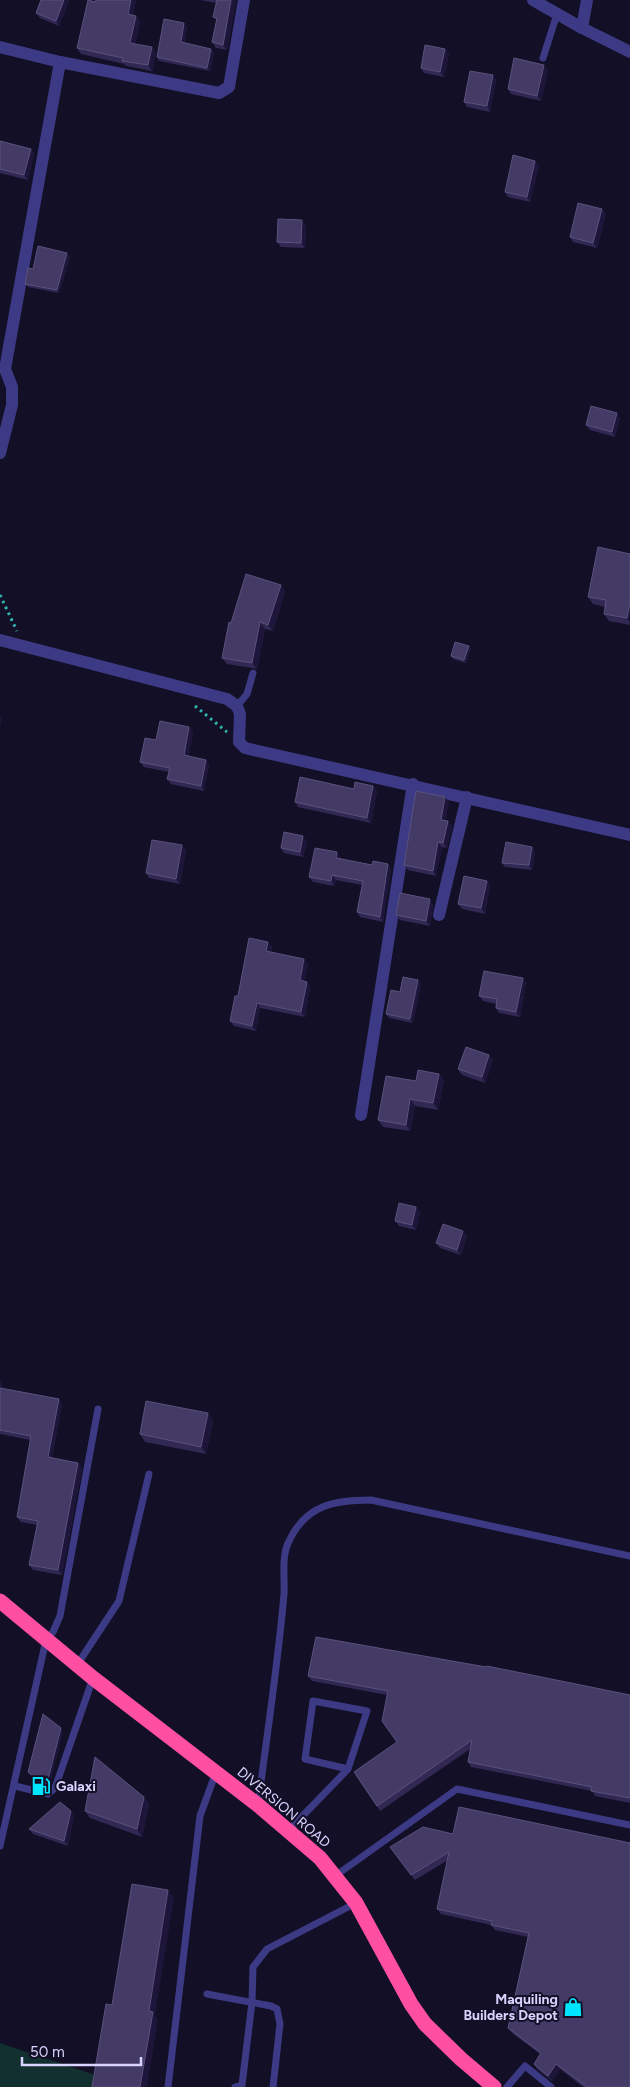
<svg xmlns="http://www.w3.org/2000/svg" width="630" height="2087" viewBox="0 0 630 2087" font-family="Figtree,sans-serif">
<rect width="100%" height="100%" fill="#130f26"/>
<!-- green -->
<polygon fill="#12302f" points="0,2043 95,2075 93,2087 0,2087"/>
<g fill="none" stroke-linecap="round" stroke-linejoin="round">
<!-- path -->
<g stroke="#2fb8b0" stroke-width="3" stroke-dasharray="2.5 4" stroke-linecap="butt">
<polyline points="0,595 17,631"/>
<polyline points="195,706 227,732"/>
</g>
<!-- lane -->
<g stroke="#3d3a85" stroke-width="7">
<polyline points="543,58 557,14"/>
<polyline points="237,706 247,694 253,673"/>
<polyline points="77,1665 119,1601 149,1474"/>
<polyline points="15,1786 48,1794 55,1788 93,1678"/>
<path d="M258 1805C267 1734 278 1664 284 1594 285 1578 281 1556 289 1541 306 1505 334 1500 371 1500L630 1556"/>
<polyline points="289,1830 348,1769 367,1711 313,1701 305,1759 348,1769"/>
<polyline points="0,1846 46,1640 53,1632 60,1616 98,1409"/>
<polyline points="335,1876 457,1789 630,1825"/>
<polyline points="207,1994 271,2006 277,2009 280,2024 273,2087"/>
<polyline points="168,2087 200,1816 216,1772"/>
<polyline points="235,2087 242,2085 252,2002 253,1967 267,1949 356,1903"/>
<polyline points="507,2087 525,2066 551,2087"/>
</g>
<!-- street -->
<g stroke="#3d3a85" stroke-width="12">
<polyline points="533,0 582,28 630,52"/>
<polyline points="582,28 587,0"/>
<polyline points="0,47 60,62 219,93 229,87 244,0"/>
<polyline points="0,453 12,405 12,387 5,369 60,62"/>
<polyline points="0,640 227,699 237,706 240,714 239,742 245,748 630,835"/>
<polyline points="439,915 467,797"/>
<polyline points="361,1115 413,784"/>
</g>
<!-- highway -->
<polyline stroke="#ff4fa3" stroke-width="15" points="0,1601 93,1678 258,1805 320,1858 356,1903 411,2004 425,2024 461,2059 494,2087"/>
</g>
<!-- wall -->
<g fill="#312854">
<polygon points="41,0 68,0 69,1 59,26 40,18 36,13"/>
<polygon points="96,0 136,0 133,15 136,16 140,22 135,44 152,47 156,53 152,71 126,66 124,64 81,54 77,48"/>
<polygon points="200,0 236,0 227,50 216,48 212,42 217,21 213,17 216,3"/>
<polygon points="187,27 184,43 211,49 214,53 210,71 159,61 157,57"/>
<polygon points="445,49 449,54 444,77 424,73 421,68"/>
<polygon points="548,70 541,101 511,94 508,89"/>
<polygon points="493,75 496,80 490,112 467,107 464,102"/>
<polygon points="0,141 31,149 34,154 28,180 0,173"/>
<polygon points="535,161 539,166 530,202 508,197 505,192"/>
<polygon points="602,209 606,214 597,248 573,242 570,237"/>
<polygon points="306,225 305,248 281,247 277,242"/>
<polygon points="70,257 59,293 28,287 25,284 33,269"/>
<polygon points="620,418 615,437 590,430 586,425"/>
<polygon points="630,554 630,625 609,621 604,614 605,607 593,604 588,597"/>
<polygon points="281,585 285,592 273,631 265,629 257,669 227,664 222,658 231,623"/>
<polygon points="471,649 466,663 453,659 451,656"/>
<polygon points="189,727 193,732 188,756 209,764 204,791 171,784 167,779 169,772 144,767 140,762 156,740"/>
<polygon points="373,786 377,791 371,823 298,807 295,802 354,789"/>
<polygon points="445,797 449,802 445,821 448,821 452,826 447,848 442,847 436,876 408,870 404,865"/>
<polygon points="307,841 303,857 284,853 281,848"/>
<polygon points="182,845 186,851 180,884 149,878 146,873"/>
<polygon points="532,847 535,851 532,870 505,867 502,863"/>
<polygon points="337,852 340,857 340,858 372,865 388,864 391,869 383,922 360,917 357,912 362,885 336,880 334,886 313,882 309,877"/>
<polygon points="487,881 490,886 485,914 462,909 458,904"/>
<polygon points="433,904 430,926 400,920 396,915"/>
<polygon points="268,942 272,947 271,952 308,964 304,981 307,982 310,987 305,1017 260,1008 256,1031 234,1026 230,1021 238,996"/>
<polygon points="523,978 526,983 520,1017 499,1013 496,1008 496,1004 483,1001 479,996"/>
<polygon points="418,980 421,984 413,1023 389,1018 386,1014 400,992"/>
<polygon points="493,1060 485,1083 462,1075 458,1069"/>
<polygon points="439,1074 444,1081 438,1110 415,1106 410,1131 383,1127 378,1120 416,1081"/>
<polygon points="416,1207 420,1212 416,1230 399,1226 395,1221"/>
<polygon points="463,1231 467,1236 461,1255 440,1248 436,1243"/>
<polygon points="0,1380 2,1383 1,1388 59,1399 62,1404 52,1458 78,1463 82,1468 62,1575 33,1570 29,1565 37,1525 21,1522 17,1517 30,1440 0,1434"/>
<polygon points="208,1413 213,1421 206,1454 145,1442 140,1434"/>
<polygon points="308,1676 630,1695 630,1803 595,1796 592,1791 471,1767 468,1762 470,1749 380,1811 354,1772 397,1742 387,1695 312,1681"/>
<polygon points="63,1731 49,1786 47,1788 29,1774 28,1772"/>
<polygon points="144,1797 149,1804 142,1837 90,1818 85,1811"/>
<polygon points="459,1807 630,2087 583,2087 560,2069 552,2081 537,2069 534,2064 540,2054 512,2033 508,2028 528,1937 495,1930 491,1925 441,1914 437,1909 448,1860 415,1880 390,1847 453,1834"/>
<polygon points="74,1816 68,1846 33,1834 29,1829"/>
</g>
<!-- shaded-wall -->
<g fill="#1d163a">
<polygon points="64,0 68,0 69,1 59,26 56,21"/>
<polygon points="131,0 136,0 132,20 128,14"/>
<polygon points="231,0 236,0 227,50 223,45"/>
<polygon points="136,16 140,22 134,49 130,43"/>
<polygon points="184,23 187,27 183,46 181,42"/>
<polygon points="152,47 156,53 152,71 148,65"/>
<polygon points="211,49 214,53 210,71 207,68"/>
<polygon points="445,49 449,54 444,77 440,72"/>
<polygon points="544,65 548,70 541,101 537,96"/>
<polygon points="493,75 496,80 490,112 487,106"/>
<polygon points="31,149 34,154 28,180 24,175"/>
<polygon points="535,161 539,166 530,202 527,197"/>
<polygon points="602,209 606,214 597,248 593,243"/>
<polygon points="302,220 306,225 305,248 301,243"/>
<polygon points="67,253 70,257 59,293 57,290"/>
<polygon points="617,413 620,418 615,437 612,432"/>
<polygon points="281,585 285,592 273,631 268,625"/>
<polygon points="630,603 630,623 627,618"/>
<polygon points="260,622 265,629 257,669 252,663"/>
<polygon points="469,646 471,649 466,663 464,660"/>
<polygon points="0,715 2,718 0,728"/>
<polygon points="189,727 193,732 188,760 184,755"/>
<polygon points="206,760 209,764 204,791 201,786"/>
<polygon points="373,786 377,791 371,823 367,818"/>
<polygon points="445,797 449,802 445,825 441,820"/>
<polygon points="448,821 452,826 447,848 443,843"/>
<polygon points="303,836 307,841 303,857 300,852"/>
<polygon points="438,842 442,847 436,876 433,871"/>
<polygon points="182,845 186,851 180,884 176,879"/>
<polygon points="532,847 535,851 532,870 529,865"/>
<polygon points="337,852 340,857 339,862 336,858"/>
<polygon points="388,864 391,869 383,922 380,917"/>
<polygon points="332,875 336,880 334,886 331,881"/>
<polygon points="487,881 490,886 485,914 481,908"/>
<polygon points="430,899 433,904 430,926 426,921"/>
<polygon points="268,942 272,947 270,956 266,951"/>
<polygon points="304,959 308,964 303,985 300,980"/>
<polygon points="523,978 526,983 520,1017 516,1012"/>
<polygon points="418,980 421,984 413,1023 410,1019"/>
<polygon points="307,982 310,987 305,1017 301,1012"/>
<polygon points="257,1003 260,1008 256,1031 252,1026"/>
<polygon points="489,1055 493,1060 485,1083 482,1077"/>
<polygon points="439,1074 444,1081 438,1110 433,1103"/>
<polygon points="410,1099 415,1106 410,1131 406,1125"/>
<polygon points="416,1207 420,1212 416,1230 412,1225"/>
<polygon points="463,1231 467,1236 461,1255 457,1250"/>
<polygon points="0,1380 2,1383 0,1392"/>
<polygon points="59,1399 62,1404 51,1462 48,1457"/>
<polygon points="208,1413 213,1421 206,1454 201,1447"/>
<polygon points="78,1463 82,1468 62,1575 58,1570"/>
<polygon points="61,1728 63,1731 49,1786 47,1783"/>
<polygon points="144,1797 149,1804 142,1837 137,1829"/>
<polygon points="71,1811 74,1816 68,1846 64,1841"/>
<polygon points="168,1890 174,1898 155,2015 158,2020 147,2087 140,2087 149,2011"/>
<polygon points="556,2064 560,2069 552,2081 548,2076"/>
</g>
<!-- building -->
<g fill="#433a66" stroke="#5a527e">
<polygon points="41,0 64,0 56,21 36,13"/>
<polygon points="88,0 95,2 96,0 131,0 128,14 136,16 130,43 152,47 148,65 122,61 123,58 77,48"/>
<polygon points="217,0 231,0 223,45 212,42 217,18 213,17"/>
<polygon points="164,19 184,23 181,42 211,49 207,68 157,57"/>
<polygon points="425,45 445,49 440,72 421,68"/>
<polygon points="514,58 544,65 537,96 508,89"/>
<polygon points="470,71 493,75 487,106 464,102"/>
<polygon points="0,141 31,149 24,175 0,169"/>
<polygon points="513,155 535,161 527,197 505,192"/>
<polygon points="578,203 602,209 593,243 570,237"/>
<polygon points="278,219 302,220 301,243 277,242"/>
<polygon points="38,246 67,253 57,290 25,284 28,268 33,269"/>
<polygon points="591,406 617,413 612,432 586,425"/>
<polygon points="598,547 630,554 630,603 627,618 604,614 606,600 588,597"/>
<polygon points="246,574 281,585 268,625 260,622 252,663 222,658 229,622 231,623"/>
<polygon points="455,642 469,646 464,660 451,656"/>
<polygon points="160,721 189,727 184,755 206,760 201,786 167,779 170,768 140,762 145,738 156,740"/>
<polygon points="300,777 354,789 355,782 373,786 367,818 295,802"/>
<polygon points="416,791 445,797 441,820 448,821 443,843 438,842 433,871 404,865"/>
<polygon points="284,832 303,836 300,852 281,848"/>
<polygon points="152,840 182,845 176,879 146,873"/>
<polygon points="506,842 532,847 529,865 502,863"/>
<polygon points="315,848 337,852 336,858 372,865 373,861 388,864 380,917 357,912 363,881 332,875 331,881 309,877"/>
<polygon points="464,876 487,881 481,908 458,904"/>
<polygon points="400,893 430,899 426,921 396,915"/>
<polygon points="249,938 268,942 266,951 304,959 300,980 307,982 301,1012 257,1003 252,1026 230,1021 235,996 238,996"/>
<polygon points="484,971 523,978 516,1012 496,1008 497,999 479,996"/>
<polygon points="403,977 418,980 410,1019 386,1014 391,990 400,992"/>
<polygon points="466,1047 489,1055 482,1077 458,1069"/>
<polygon points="418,1070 439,1074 433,1103 410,1099 406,1125 378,1120 386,1076 416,1081"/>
<polygon points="399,1203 416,1207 412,1225 395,1221"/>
<polygon points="443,1224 463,1231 457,1250 436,1243"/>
<polygon points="0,1388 59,1399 48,1457 78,1463 58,1570 29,1565 38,1521 17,1517 31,1436 0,1430"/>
<polygon points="146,1401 208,1413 201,1447 140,1434"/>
<polygon points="316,1637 486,1667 487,1666 630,1695 630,1798 591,1791 592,1787 468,1762 472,1740 377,1806 354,1772 397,1742 382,1721 388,1691 308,1676"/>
<polygon points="43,1714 61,1728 47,1783 45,1785 28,1772"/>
<polygon points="95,1757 144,1797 137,1829 85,1811"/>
<polygon points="60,1802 71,1811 64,1841 29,1829"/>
<polygon points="459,1807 630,1843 630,2087 587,2087 556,2064 548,2076 534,2064 541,2053 508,2028 529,1933 491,1925 492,1921 437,1909 449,1852 411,1875 390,1847 423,1827 453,1834"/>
<polygon points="132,1884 168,1890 149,2011 153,2012 140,2087 92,2087 106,2004 112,2005"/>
</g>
<!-- icons -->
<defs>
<g id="fuel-bare" transform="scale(1.5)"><path d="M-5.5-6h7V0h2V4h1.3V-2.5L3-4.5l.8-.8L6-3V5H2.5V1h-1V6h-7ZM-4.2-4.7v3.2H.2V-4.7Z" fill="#00e5ff" stroke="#130f26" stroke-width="2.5" paint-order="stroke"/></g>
<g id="shop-bare" transform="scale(1.5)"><path d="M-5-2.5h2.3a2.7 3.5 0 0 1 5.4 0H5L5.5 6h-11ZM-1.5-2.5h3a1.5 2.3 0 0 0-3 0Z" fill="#00e5ff" stroke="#130f26" stroke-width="2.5" paint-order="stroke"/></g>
</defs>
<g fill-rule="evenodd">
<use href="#fuel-bare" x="41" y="1786"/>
<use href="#shop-bare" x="573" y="2007"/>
</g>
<g text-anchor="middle" stroke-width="4" stroke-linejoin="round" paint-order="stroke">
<!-- poi labels -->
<g font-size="14" font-weight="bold" fill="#d9d4ff" stroke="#130f26" text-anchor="start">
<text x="56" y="1791">Galaxi</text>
<text x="558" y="2004" text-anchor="end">Maquiling<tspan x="558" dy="16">Builders Depot</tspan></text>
</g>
<!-- street labels -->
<g font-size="14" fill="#d9d4ff" stroke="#130f26">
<text transform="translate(284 1807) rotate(40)" y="5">DIVERSION ROAD</text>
</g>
</g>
<!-- scale -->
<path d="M22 2057v8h119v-8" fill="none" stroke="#d9d4ff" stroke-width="2.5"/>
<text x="30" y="2057" font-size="15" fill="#d9d4ff" stroke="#130f26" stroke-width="4" paint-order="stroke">50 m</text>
</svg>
